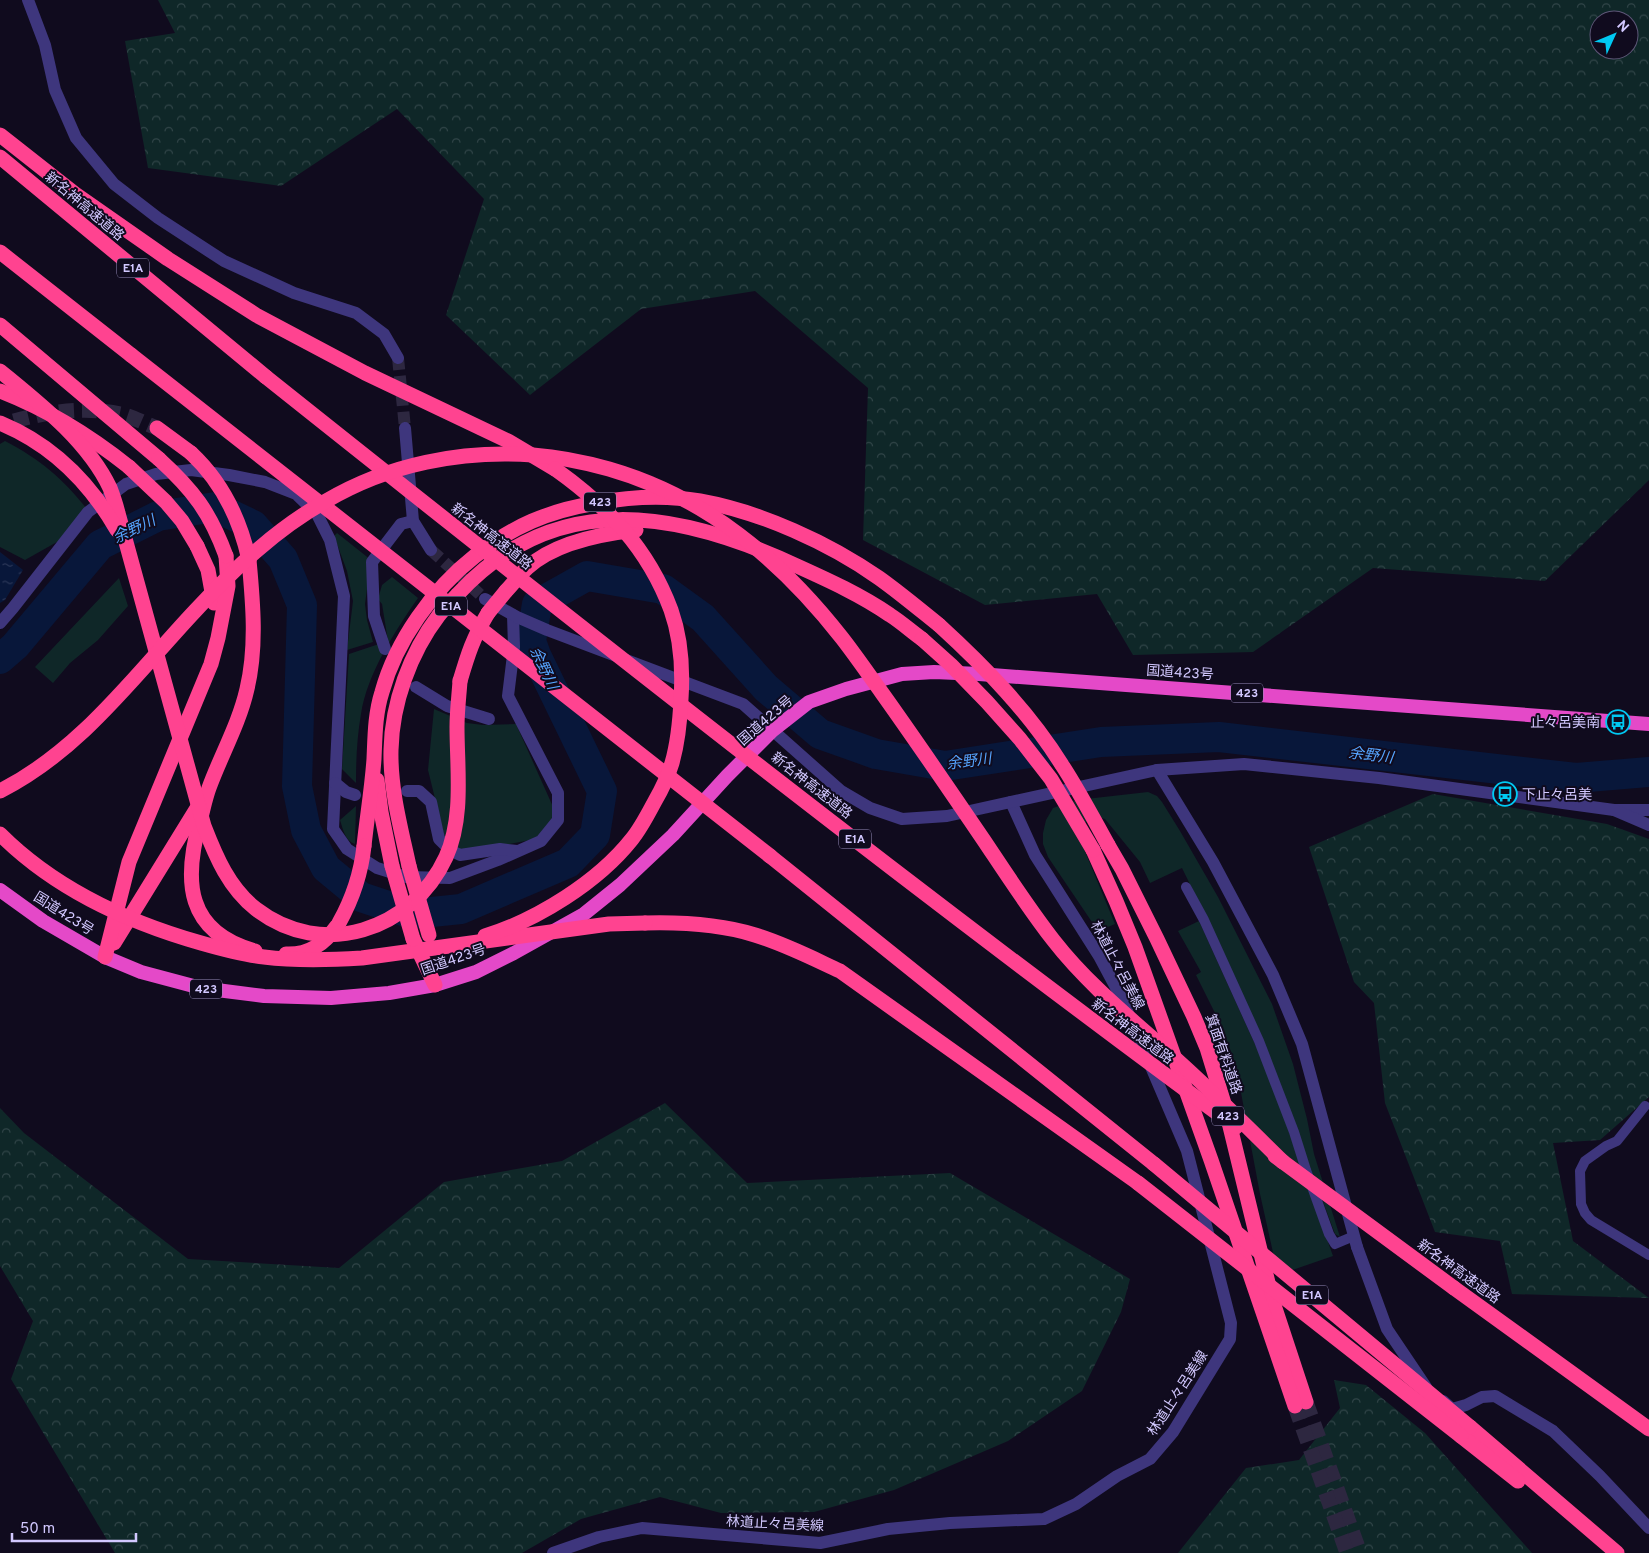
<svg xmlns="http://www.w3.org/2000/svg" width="1649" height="1553" viewBox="0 0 1649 1553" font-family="Overpass,'Noto Sans JP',sans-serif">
<defs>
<pattern id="forest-crowns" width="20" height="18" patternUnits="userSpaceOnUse" patternTransform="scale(1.25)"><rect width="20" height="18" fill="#0f2728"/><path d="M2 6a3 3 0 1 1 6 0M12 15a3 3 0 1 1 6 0" fill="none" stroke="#314548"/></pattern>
<pattern id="water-ripples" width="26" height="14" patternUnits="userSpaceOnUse" patternTransform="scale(1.25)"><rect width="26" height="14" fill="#08173a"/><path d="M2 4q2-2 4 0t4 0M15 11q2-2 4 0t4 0" fill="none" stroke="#2b3758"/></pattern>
</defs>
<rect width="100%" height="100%" fill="#100b1e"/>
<!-- green -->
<g fill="#0f2728">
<path d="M5 441C41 460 61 477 87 509L64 538 25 560 0 547V444Z"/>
<polygon points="337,533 371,560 365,604 367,620 373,642 347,650 353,601 347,571 334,536"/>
<path d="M392 577 418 598C395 631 367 674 361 714 357 737 356 760 356 783L342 769 349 654 388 641 382 604 378 599 382 585Z"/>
<polygon points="119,578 128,606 98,640 70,663 53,683 35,667"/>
<polygon points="434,709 467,723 483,725 516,724 554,809 550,826 536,839 462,853 445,839 428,770"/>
<polygon points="1148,792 1157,796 1162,802 1180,831 1218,897 1272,1004 1293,1064 1307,1119 1314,1154 1340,1237 1335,1234 1288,1108 1213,931 1182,868 1150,883 1140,862 1105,819 1097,817 1072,829 1084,849 1115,924 1098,931 1048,857 1043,844 1043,833 1046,820 1053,808 1077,800"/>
<path d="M356 806 355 844C345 841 343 829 340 820Z"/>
<polygon points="1199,921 1269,1075 1333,1256 1278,1275 1260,1194 1236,1066 1223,1029 1196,975 1201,972 1178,931"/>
</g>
<!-- forest -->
<g fill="url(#forest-crowns)" fill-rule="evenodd">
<path d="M158 0H1649V480L1545 581 1373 568 1253 652 1133 655 1097 594 985 605 863 540 868 388 755 291 641 309 530 395 446 315 484 199 397 109 281 186 148 168 125 41 175 33ZM1599 20H1629V50H1599Z"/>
<polygon points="1433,794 1607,824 1649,839 1649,1097 1600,1140 1553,1143 1573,1241 1649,1298 1512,1294 1500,1241 1435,1232 1385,1103 1374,1003 1354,982 1309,847"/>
<polygon points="665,1103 747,1183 950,1173 1130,1279 1121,1312 1082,1391 1008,1441 894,1490 814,1512 721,1513 660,1497 581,1519 522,1553 115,1553 11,1379 33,1321 0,1266 0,1108 24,1133 188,1259 339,1268 444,1182 562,1161"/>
<polygon points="1334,1380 1366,1385 1425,1433 1532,1553 1178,1553 1246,1468 1299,1460 1340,1408"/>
</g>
<!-- water -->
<polygon fill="url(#water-ripples)" points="0,552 23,570 5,600 0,603"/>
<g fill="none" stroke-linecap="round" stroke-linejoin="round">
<!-- river -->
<polyline stroke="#08173a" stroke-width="30" points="0,659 15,646 100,545 158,516 215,507 253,525 283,559 302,605 297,786 306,830 326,868 361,897 412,914 461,909 568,863 595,835 602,791 536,655 531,641 537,604 587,576 663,589 703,618 766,688 820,734 876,754 945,766 1101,742 1219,737 1576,778 1649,772"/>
<!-- tertiary-tunnel -->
<g stroke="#2d2740" stroke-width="12" stroke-dasharray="12 6" stroke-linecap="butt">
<polyline points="398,358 405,428"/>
<polyline points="431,550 485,599"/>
</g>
<!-- motorway-tunnel -->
<g stroke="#2d2740" stroke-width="15" stroke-dasharray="15 8" stroke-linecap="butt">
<path d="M14 421C50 411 88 406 125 415 135 418 146 424 157 428"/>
<polyline points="1306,1402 1360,1553"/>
<polyline points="1295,1406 1347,1553"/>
</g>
<!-- service -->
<g stroke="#3e367d" stroke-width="10">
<polyline points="1186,887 1204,920 1259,1041 1294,1132 1306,1170 1329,1234 1335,1244 1354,1236"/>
<polyline points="1645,1106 1617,1141 1606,1146 1585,1161 1580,1171 1581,1204 1585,1213 1591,1220 1649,1255"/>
</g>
<!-- minor -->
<g stroke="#3e367d" stroke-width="12">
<polyline points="0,623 13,608 88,512 126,484 156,474 191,470 229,475 265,482 296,494 317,514 330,540 344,596 333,829 347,849 377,868 406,877 450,878 498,860 541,841 558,820 558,793 508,696 514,647 513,615"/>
<polyline points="385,649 374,616 372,562 401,524 413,521"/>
<polyline points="416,687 447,706 489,719"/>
<polyline points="335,783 346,792 355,795"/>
<polyline points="407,791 419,791 431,802 439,839 450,850 460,855 500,849 517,851"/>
<polyline points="1614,810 1649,810"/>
<polyline points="1357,1247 1387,1329 1426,1387"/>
<polyline points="1443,1401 1452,1409 1466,1405 1482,1397 1495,1396 1553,1431 1600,1476 1649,1528"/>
<polyline points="553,1553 599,1537 642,1528 820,1543 888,1529 950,1523 1044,1519 1076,1504 1117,1476 1150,1459 1173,1432 1230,1339 1231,1323 1187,1151 1122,999 1099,956 1035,855 1011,802"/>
</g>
<!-- tertiary -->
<g stroke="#3e367d" stroke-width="12">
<polyline points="28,0 45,45 55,90 76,138 114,184 158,218 224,261 294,293 356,313 384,334 398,358"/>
<polyline points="405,428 413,521 431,550"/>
<polyline points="485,599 517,617 547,630 743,704 841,791 870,808 902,819 947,816 1157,770 1244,764 1379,778 1614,810 1649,825"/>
<polyline points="1157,770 1213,862 1273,975 1302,1044 1357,1247"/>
</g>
<!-- trunk -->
<polyline stroke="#e449c8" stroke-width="14" points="0,890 43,921 105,957 141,972 201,988 264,996 331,998 389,993 435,985 476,972 514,953 584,914 620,885 673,835 727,776 772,731 809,702 846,689 902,674 934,672 979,674 1649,724"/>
<!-- motorway -->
<g stroke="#ff4390" stroke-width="15">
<polyline points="0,135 75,194 168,259 256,315 365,373 508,441 555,469"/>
<polyline points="0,157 266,377"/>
<polyline points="0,252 131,355"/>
<polyline points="0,325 159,459"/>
<path d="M0 391C47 409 90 436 129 467"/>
<polyline points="157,428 191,453"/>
<polyline points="197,546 208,570 214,603"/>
<path d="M249 560C253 603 257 647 247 689 239 724 221 755 209 788 205 799 203 810 200 821 183 881 186 932 255 951"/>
<path d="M506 591C513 584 519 575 527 568 554 543 600 534 636 530"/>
<path d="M460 681C468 654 473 638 488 613"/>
<polyline points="377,780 381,812 392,866"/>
<polyline points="1108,845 1122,869 1157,939 1194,1017 1207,1048 1226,1110 1272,1299 1306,1402"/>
<path d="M364 846C367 817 372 788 374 759 375 736 375 714 382 692 396 641 433 589 475 556 513 526 548 511 596 503 629 497 666 495 700 501 761 512 829 543 879 578 900 593 919 609 939 625"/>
<polyline points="1093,850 1116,901 1135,947 1211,1160 1295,1406"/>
<polyline points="770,856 1154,1164"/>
<path d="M409 866C401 829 390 789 391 750 392 703 410 653 439 615 445 608 452 601 458 594 556 488 679 511 797 566 828 580 861 595 890 615 901 622 911 631 922 639"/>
<path d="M645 923C682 922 720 924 755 935 785 944 812 958 840 971L1138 1183"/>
<polyline points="413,939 435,985"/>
<polyline points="114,943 199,805"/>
<path d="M286 954C309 955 324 944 337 926"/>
<polyline points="105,957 129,862 211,664 218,638 228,586 226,556"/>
<polyline points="1454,1288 1649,1429"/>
<polyline points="1470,1427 1617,1553"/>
<polyline points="1461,1436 1518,1481"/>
</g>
<!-- motorway-bridge -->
<g stroke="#ff4390" stroke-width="15">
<polyline points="131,355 770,856"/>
<path d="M0 371C39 403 88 441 110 488 113 496 116 505 118 513L204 826C216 857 229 888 256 909 322 960 412 931 446 857 464 817 457 769 457 727 457 711 459 696 460 681"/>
<path d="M266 377C586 632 907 885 1236 1127"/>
<path d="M0 423C51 444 90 483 117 530"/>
<path d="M191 453C222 482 240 519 249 560"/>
<path d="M159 459C193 490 210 512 226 556"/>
<polyline points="129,467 166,502 182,521 197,546"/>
<polyline points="488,613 506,591"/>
<path d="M939 625C985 667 1029 712 1062 765 1079 791 1093 818 1108 845"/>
<polyline points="922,639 951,665 987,702 1020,739 1051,779 1093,850"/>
<path d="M0 791C81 750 134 676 195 611 234 569 276 529 326 501 389 464 461 450 533 455 559 457 584 462 609 469 706 497 780 559 842 638 856 656 869 675 882 693 917 742 951 792 985 842 1007 875 1029 909 1054 941 1089 986 1135 1022 1177 1060 1214 1093 1248 1128 1283 1162"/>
<path d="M0 834C55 889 127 922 201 943 222 949 243 955 264 957 296 961 330 960 362 958L609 924 645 923"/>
<polyline points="392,866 413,939"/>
<polyline points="409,866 429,935"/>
<path d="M339 923C353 898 361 874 364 846"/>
<path d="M485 936C537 920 598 882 632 839 641 828 648 814 655 801 662 789 668 776 672 763 678 742 680 721 681 699 683 669 681 638 671 610 648 548 607 506 555 469"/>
<polyline points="1275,1156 1454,1288"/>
<polyline points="1154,1164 1470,1427"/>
<polyline points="1138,1183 1461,1436"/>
</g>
</g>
<!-- icons -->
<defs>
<g id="bus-ring" transform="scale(1.25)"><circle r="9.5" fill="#100b1e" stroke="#00c9f3" stroke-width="1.5"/><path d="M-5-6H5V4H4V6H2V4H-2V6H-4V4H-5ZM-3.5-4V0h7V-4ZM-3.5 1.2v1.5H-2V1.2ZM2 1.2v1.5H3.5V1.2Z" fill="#00c9f3"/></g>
</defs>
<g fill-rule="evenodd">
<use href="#bus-ring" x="1618" y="722"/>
<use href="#bus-ring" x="1505" y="794"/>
</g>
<g text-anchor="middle" stroke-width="4" stroke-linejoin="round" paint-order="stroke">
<!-- shield labels -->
<g fill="#100b1e" stroke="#988fbc" stroke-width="1">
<rect x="117" y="258.5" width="32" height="19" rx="4"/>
<rect x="584" y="492.5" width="32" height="19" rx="4"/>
<rect x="435" y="596.5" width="32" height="19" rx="4"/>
<rect x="1231" y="683.5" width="32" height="19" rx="4"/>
<rect x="839" y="829.5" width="32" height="19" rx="4"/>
<rect x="190" y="979.5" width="32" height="19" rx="4"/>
<rect x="1212" y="1106.5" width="32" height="19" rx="4"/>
<rect x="1296" y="1285.5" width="32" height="19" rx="4"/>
</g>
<g font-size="12" font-weight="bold" fill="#d2c8ff">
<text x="133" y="272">E1A</text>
<text x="600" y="506">423</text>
<text x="451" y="610">E1A</text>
<text x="1247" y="697">423</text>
<text x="855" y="843">E1A</text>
<text x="206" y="993">423</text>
<text x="1228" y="1120">423</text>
<text x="1312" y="1299">E1A</text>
</g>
<!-- street labels -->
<g font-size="14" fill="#d2c8ff" stroke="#100b1e">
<text transform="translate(85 206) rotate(40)" y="5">新名神高速道路</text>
<text transform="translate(492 536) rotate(38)" y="5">新名神高速道路</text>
<text transform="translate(1180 672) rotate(4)" y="5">国道423号</text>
<text transform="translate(765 720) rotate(-41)" y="5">国道423号</text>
<text transform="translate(812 785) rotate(38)" y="5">新名神高速道路</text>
<text transform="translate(64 913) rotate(32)" y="5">国道423号</text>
<text transform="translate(453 959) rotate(-19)" y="5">国道423号</text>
<text transform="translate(1118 965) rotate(62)" y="5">林道止々呂美線</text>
<text transform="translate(1133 1031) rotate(37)" y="5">新名神高速道路</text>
<text transform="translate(1224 1054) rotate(71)" y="5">箕面有料道路</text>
<text transform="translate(1459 1271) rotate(36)" y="5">新名神高速道路</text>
<text transform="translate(1177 1393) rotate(-57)" y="5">林道止々呂美線</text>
<text transform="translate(775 1523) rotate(3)" y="5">林道止々呂美線</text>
</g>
<!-- poi labels -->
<g font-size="14" fill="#d2c8ff" stroke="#100b1e" text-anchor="end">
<text x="1600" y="727">止々呂美南</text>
<text x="1522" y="799" text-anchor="start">下止々呂美</text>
</g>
<!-- water labels -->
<g font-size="15" font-style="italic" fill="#56a5ff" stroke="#100b1e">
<text transform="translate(134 529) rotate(-26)" y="5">余野川</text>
<text transform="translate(544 668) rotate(65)" y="5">余野川</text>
<text transform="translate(1371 755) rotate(7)" y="5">余野川</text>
<text transform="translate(969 761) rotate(-7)" y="5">余野川</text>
</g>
</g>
<!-- north arrow -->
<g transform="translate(1614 35) rotate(46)"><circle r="24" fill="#100b1e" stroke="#5e5778"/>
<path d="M0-4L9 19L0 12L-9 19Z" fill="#00c9f3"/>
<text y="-8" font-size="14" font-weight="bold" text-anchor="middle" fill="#d2c8ff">N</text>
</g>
<!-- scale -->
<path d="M12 1533v8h124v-8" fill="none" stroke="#d2c8ff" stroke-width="2.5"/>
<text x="20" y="1533" font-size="15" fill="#d2c8ff" stroke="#100b1e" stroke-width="4" paint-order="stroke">50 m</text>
</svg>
